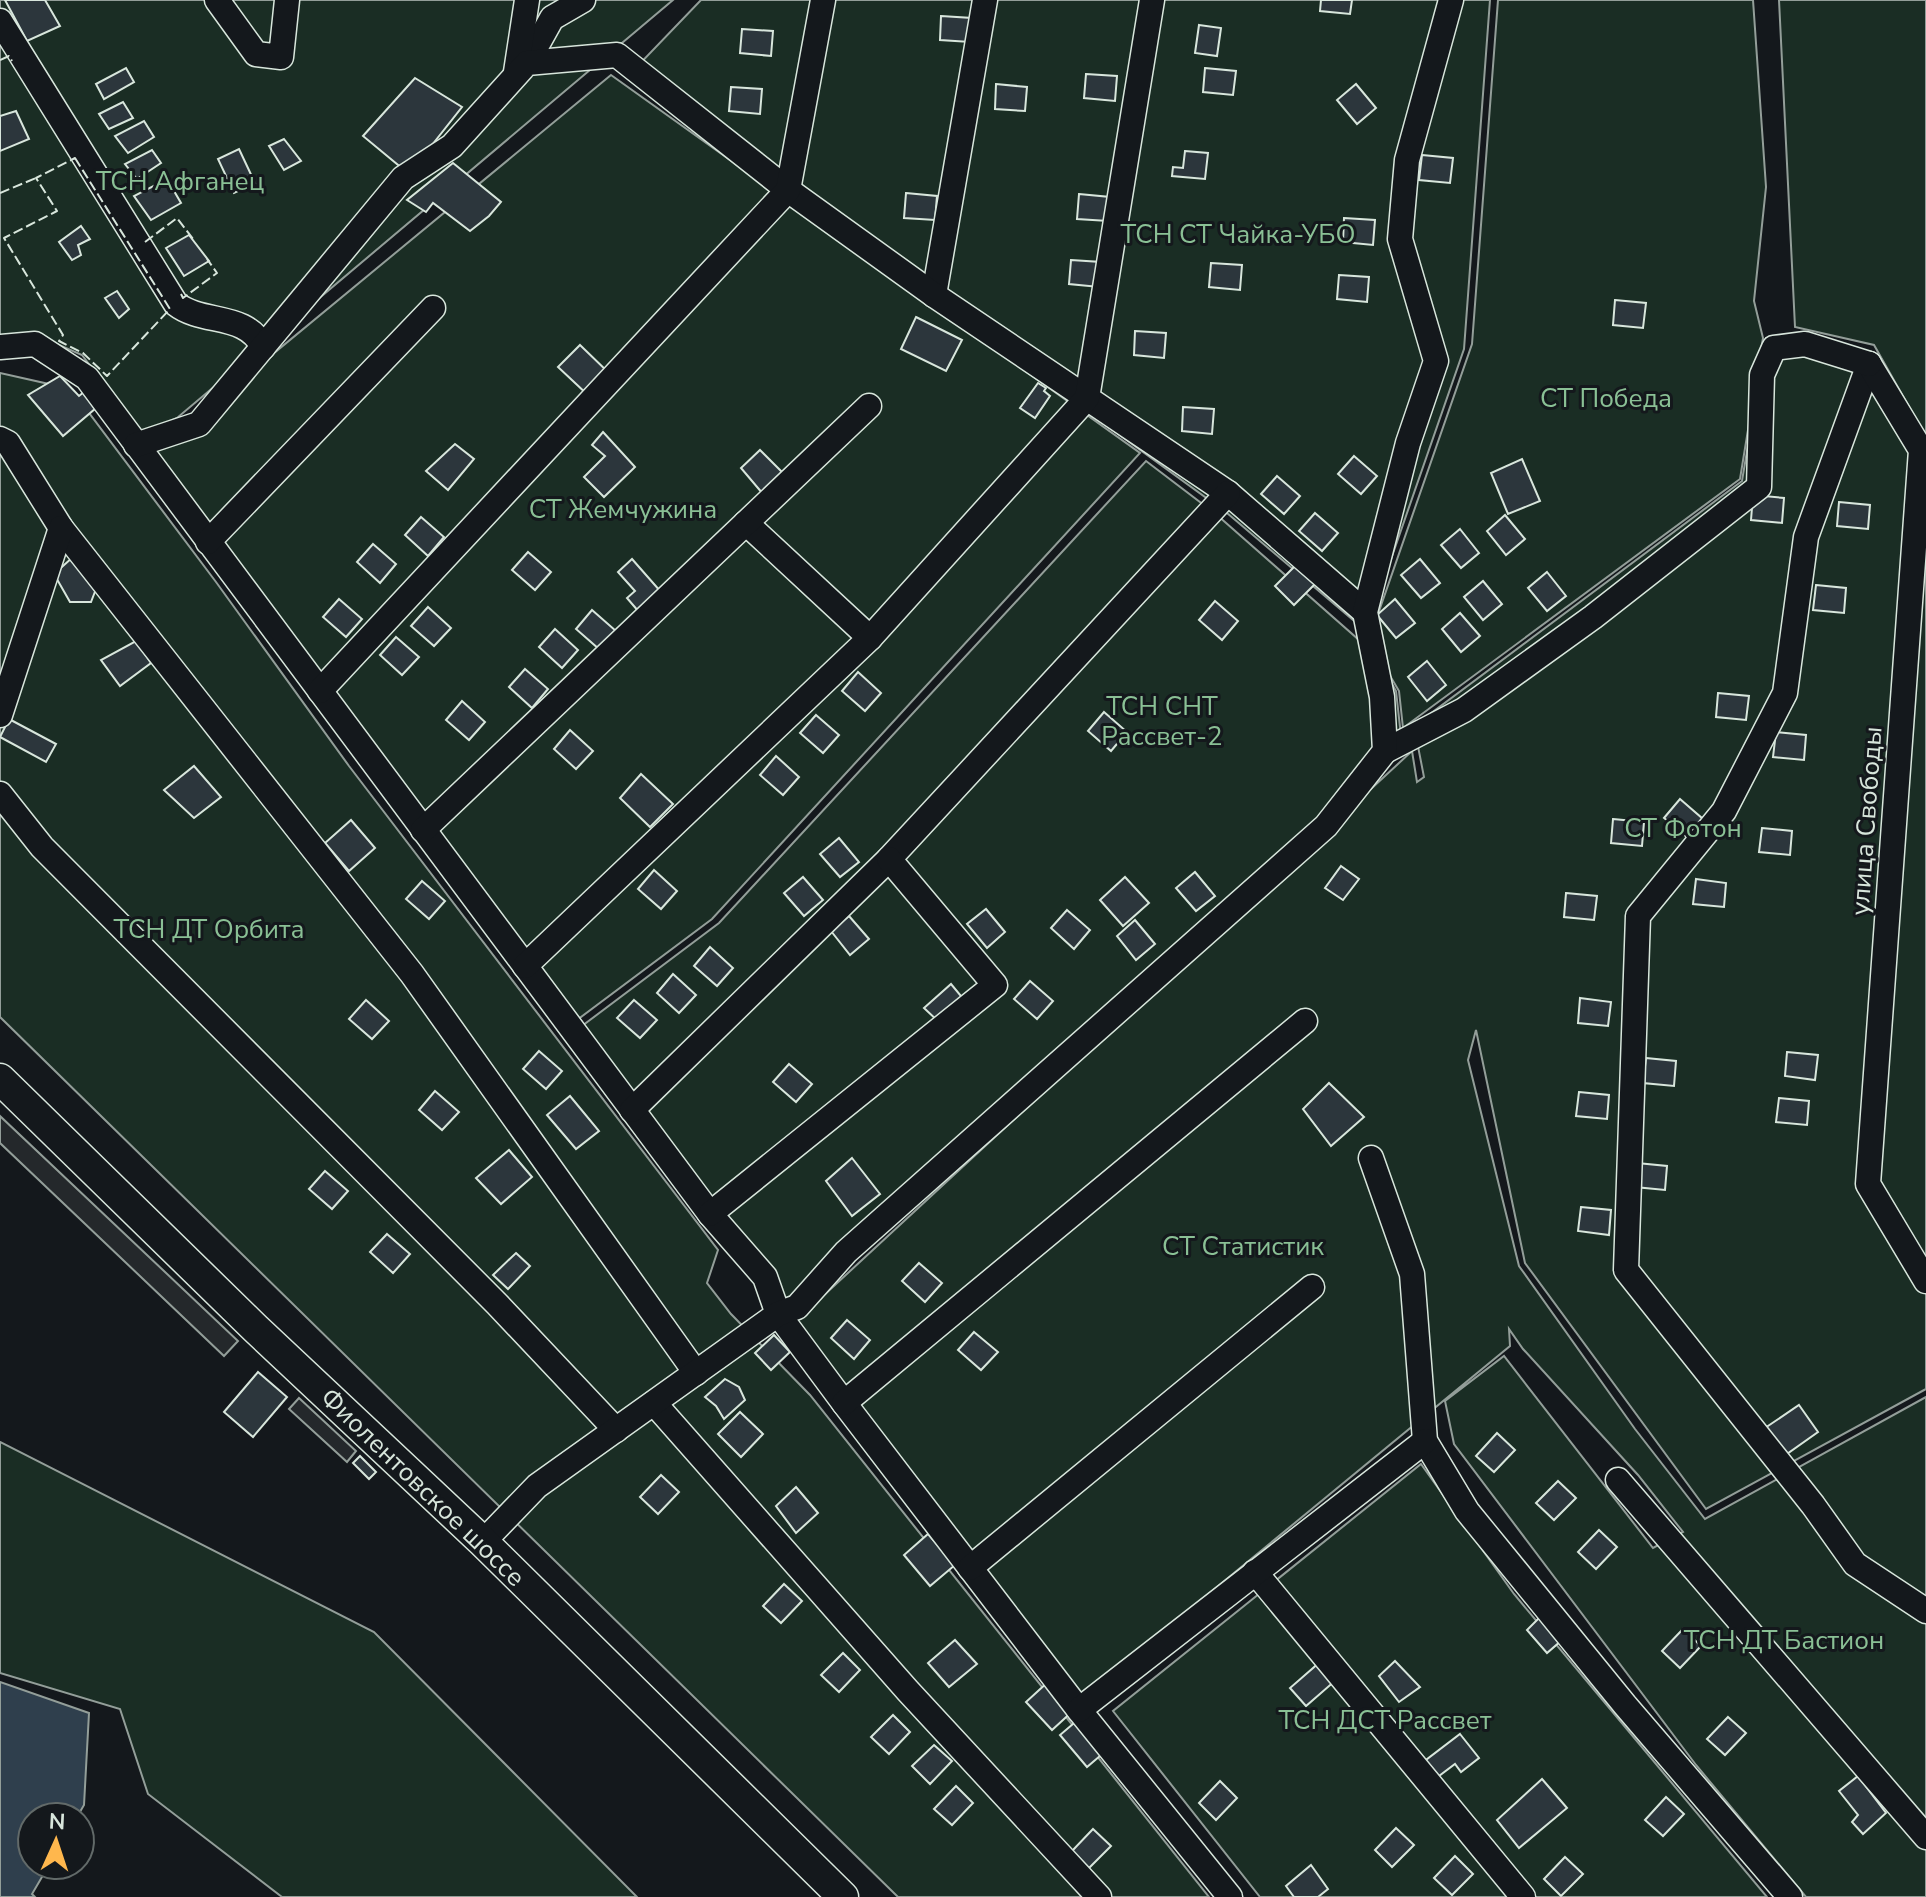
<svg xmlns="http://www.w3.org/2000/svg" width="1926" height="1897" viewBox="0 0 1926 1897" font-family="'Nunito Sans',sans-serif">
<rect width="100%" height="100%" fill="#14181c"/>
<!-- green -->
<g fill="#1a2d24" stroke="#939e99" stroke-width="2">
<polygon points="0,0 673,0 177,418 142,434 82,355 32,333 0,337"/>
<polygon points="701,0 1490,0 1464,349 1366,631 1227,513 627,77"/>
<polygon points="1498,0 1753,0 1766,187 1754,301 1763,338 1740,479 1403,728 1399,691 1369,640 1472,344"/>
<polygon points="1779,0 1926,0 1926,437 1874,345 1795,327"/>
<polygon points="611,75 1140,453 712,919 577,1020 153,453"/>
<polygon points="1802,337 1872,356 1926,444 1926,1389 1706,1509 1525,1263 1476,1030 1468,1060 1519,1266 1635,1429 1705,1519 1926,1397 1926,1897 1806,1897 1696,1765 1454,1444 1445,1401 1504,1356 1653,1548 1683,1532 1638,1475 1523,1349 1509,1329 1510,1346 1082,1698 795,1322 1412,751 1417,782 1424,777 1414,726 1742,481 1766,338"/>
<polygon points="0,373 71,389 216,582 349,766 718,1250 707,1283 731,1314 810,1395 1209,1897 898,1897 0,1017"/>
<polygon points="1146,461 1217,515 1376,655 1396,691 1402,745 782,1313 578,1029 719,923"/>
<polygon points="0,1442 374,1632 637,1897 282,1897 148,1794 120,1709 0,1673"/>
<polygon points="1421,1464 1514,1594 1767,1897 1260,1897 1113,1711"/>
</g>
<!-- parking -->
<g fill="#24282b" stroke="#939e99" stroke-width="2">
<polygon points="0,1116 238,1341 224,1356 0,1143"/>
<polygon points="299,1398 356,1451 347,1462 289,1409"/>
</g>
<!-- water -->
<polygon fill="#2f3f4d" stroke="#939e99" stroke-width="2" points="0,1682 89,1713 84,1805 77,1817 32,1817 32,1865 49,1865 32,1894 35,1897 0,1897"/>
<!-- building -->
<g fill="#2c363c" stroke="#d8e6dc" stroke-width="2">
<polygon points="5,0 45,0 60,26 27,41"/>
<polygon points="1321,0 1352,0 1350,14 1320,11"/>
<polygon points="941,16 972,18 970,42 940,40"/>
<polygon points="1199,25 1221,28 1217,56 1195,53"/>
<polygon points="742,29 773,31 771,56 740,53"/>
<polygon points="126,68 134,82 104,99 96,84"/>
<polygon points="1205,68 1236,71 1233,95 1203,92"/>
<polygon points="1086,74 1117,76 1115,101 1084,98"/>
<polygon points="415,78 462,107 409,174 363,136"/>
<polygon points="996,84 1027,87 1025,111 995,109"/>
<polygon points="1356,84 1376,108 1357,124 1337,100"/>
<polygon points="731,87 762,89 760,114 729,111"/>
<polygon points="123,102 133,118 109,129 99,114"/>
<polygon points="16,111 29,139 0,151 0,116"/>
<polygon points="144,121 154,137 128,153 115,136"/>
<polygon points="284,139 301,161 284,170 269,146"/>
<polygon points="239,149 255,183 234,193 218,159"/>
<polygon points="152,150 161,163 137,179 125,164"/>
<polygon points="1185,151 1208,153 1205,179 1172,176 1173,167 1183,168"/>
<polygon points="1422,155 1453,158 1450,183 1419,180"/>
<polygon points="453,163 501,202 489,216 470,231 433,203 426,212 407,200"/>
<polygon points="167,179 181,203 151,220 134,196"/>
<polygon points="906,193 937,196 935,220 904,218"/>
<polygon points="1079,194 1110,197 1108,221 1077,219"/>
<polygon points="1344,218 1375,220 1373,245 1343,242"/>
<polygon points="81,226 90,239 78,245 81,255 72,260 59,242"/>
<polygon points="189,235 209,261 184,276 166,248"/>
<polygon points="1071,260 1101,262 1099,287 1069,284"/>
<polygon points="1211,263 1242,265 1240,290 1209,287"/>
<polygon points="1339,275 1369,277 1367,302 1337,299"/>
<polygon points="117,291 129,309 119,318 105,298"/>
<polygon points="1615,300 1646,303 1643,328 1613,325"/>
<polygon points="916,317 962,340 946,371 901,349"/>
<polygon points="1135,331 1166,333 1164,358 1134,355"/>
<polygon points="580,345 610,374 589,396 558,367"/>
<polygon points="60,376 79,396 84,392 96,408 63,436 28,395"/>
<polygon points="1038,383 1046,388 1044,391 1050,396 1035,418 1020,408"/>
<polygon points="1183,407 1214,409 1212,434 1182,431"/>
<polygon points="603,432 635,467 604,497 584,477 605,456 592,445"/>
<polygon points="455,444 474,459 448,490 426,471"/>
<polygon points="760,450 784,474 763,494 741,468"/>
<polygon points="1354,456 1377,476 1361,494 1338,474"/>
<polygon points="1522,459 1540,501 1508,514 1491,473"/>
<polygon points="1277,476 1300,496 1284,514 1261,494"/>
<polygon points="1753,495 1784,498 1782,523 1751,520"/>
<polygon points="1839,502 1870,505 1868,529 1837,526"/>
<polygon points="1315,513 1338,533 1322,551 1299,531"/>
<polygon points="1505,515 1525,539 1506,555 1487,531"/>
<polygon points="421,517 444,537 428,556 405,535"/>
<polygon points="1460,529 1479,553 1461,568 1441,545"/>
<polygon points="373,544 396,564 380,583 357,562"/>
<polygon points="528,552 551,572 535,590 512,570"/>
<polygon points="73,557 96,589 91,602 70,602 54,574"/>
<polygon points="632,559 661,592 639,612 627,598 635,591 618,572"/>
<polygon points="1420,559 1440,583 1421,598 1401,575"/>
<polygon points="1300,561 1319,580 1294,605 1275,586"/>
<polygon points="1547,572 1566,596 1547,611 1528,588"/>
<polygon points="1483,581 1502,604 1483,620 1464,597"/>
<polygon points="1816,585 1846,588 1844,613 1813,610"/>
<polygon points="339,599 362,619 346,637 323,617"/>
<polygon points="1395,599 1415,623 1396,638 1377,615"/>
<polygon points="1215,601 1238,621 1222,640 1199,620"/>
<polygon points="428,607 451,628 434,646 411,626"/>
<polygon points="592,610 616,631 599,649 576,629"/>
<polygon points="1460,613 1480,636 1461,652 1442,629"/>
<polygon points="555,629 578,650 562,668 539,647"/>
<polygon points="396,637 419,657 402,675 380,655"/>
<polygon points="136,641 151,663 120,686 101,660"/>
<polygon points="1427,661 1446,685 1427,701 1408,677"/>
<polygon points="525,669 548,689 532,708 509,687"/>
<polygon points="858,672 881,693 865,711 842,691"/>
<polygon points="1718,693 1749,696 1746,720 1716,717"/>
<polygon points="462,701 485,722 469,740 446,720"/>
<polygon points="1104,712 1127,732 1111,751 1088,731"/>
<polygon points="816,715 839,735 823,753 800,733"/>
<polygon points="9,719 56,744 46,762 0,737"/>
<polygon points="570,730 593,751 576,769 554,749"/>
<polygon points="1776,732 1806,735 1804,760 1773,757"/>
<polygon points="776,756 799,777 783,795 760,775"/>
<polygon points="194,766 221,797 194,818 164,790"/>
<polygon points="641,774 673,804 650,827 620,798"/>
<polygon points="1680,799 1703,819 1688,838 1664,818"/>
<polygon points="1613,819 1644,822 1642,846 1611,843"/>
<polygon points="351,820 375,848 349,871 325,843"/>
<polygon points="1762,828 1792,831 1790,855 1759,852"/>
<polygon points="839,838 859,862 840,877 820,854"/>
<polygon points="1341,866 1359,879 1343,900 1325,888"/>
<polygon points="654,870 677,891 661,909 638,889"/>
<polygon points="1195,872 1215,896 1196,911 1176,888"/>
<polygon points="803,877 823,900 804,916 784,893"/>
<polygon points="1125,877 1149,903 1123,926 1100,900"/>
<polygon points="1696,879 1726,883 1724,907 1693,904"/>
<polygon points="422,881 445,901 429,919 406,899"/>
<polygon points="1566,893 1597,896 1594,920 1564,917"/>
<polygon points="986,909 1005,932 987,948 967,924"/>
<polygon points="1067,910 1090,930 1074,949 1051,928"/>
<polygon points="849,916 869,939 850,955 831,931"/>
<polygon points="1135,920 1155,944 1136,960 1117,936"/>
<polygon points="710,947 733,968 717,986 694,966"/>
<polygon points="673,974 696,995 679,1013 657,993"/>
<polygon points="1030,981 1053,1001 1037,1019 1014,999"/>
<polygon points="951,984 966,1002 940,1023 924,1008"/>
<polygon points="1580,998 1611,1002 1608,1026 1578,1023"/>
<polygon points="366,1000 389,1021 372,1039 349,1019"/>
<polygon points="634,1000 657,1020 640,1038 617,1018"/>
<polygon points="539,1051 562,1071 546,1089 523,1069"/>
<polygon points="1787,1052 1818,1055 1815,1080 1785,1076"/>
<polygon points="1646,1058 1676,1061 1674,1086 1643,1083"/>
<polygon points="789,1064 812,1084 796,1102 773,1082"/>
<polygon points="1329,1083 1364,1117 1331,1146 1303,1109"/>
<polygon points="435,1091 459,1112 442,1130 419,1110"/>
<polygon points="1579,1092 1609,1095 1607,1119 1576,1116"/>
<polygon points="570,1096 599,1131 576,1149 547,1115"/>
<polygon points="1779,1098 1809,1101 1807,1125 1776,1122"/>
<polygon points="509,1150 532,1177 501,1204 476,1178"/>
<polygon points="852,1158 880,1194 852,1216 826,1181"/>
<polygon points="1637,1163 1667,1166 1665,1190 1635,1187"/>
<polygon points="325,1171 348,1191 332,1209 309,1189"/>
<polygon points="1581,1207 1611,1210 1609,1235 1578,1231"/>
<polygon points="387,1234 410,1254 393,1273 370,1252"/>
<polygon points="516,1253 530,1266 508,1289 493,1275"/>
<polygon points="919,1263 942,1283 925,1302 902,1281"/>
<polygon points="847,1320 870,1340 854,1359 831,1338"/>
<polygon points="974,1332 998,1352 981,1370 958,1350"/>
<polygon points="774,1335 790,1352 771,1370 755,1353"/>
<polygon points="258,1372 287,1397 253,1437 224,1412"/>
<polygon points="725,1379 739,1387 745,1400 724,1419 716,1406 705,1397"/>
<polygon points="1799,1405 1818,1432 1784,1456 1765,1428"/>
<polygon points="740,1412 763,1434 741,1457 718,1434"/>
<polygon points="1497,1433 1515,1450 1494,1472 1476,1456"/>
<polygon points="360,1456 376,1472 369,1479 353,1463"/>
<polygon points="661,1475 679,1492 658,1514 640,1497"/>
<polygon points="1558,1481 1576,1498 1554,1520 1536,1503"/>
<polygon points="796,1487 818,1513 796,1533 776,1506"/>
<polygon points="1599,1530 1617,1547 1596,1569 1578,1552"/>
<polygon points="928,1534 955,1565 930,1586 904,1555"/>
<polygon points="784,1584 802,1601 781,1623 763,1606"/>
<polygon points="1542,1615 1562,1640 1547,1653 1527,1630"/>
<polygon points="1683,1629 1701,1646 1680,1668 1662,1651"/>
<polygon points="955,1640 977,1664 949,1687 928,1663"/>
<polygon points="843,1653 860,1670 839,1692 821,1675"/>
<polygon points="1395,1661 1420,1687 1399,1702 1379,1676"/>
<polygon points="1320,1662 1336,1680 1306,1706 1290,1688"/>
<polygon points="1049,1681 1075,1709 1052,1730 1026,1702"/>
<polygon points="893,1715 910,1732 889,1754 871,1737"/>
<polygon points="1728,1717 1746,1733 1725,1755 1707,1739"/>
<polygon points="1080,1718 1107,1750 1087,1767 1060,1735"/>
<polygon points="1460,1734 1479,1758 1461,1772 1455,1764 1435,1779 1422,1763"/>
<polygon points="934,1745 952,1761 930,1784 912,1766"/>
<polygon points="1858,1776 1886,1813 1863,1834 1852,1822 1858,1815 1839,1791"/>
<polygon points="1542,1779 1567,1808 1519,1848 1497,1820"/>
<polygon points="1220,1781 1237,1798 1216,1820 1199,1803"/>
<polygon points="956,1786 973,1803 952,1825 934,1809"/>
<polygon points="1666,1797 1684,1814 1663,1836 1645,1820"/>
<polygon points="1396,1828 1414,1845 1392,1867 1375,1850"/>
<polygon points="1093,1829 1111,1846 1089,1868 1072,1851"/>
<polygon points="1455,1856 1473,1874 1452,1895 1434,1878"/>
<polygon points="1565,1857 1583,1874 1561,1896 1544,1879"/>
<polygon points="1311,1865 1328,1889 1318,1897 1294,1897 1286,1886"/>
</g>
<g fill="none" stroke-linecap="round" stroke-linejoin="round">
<!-- minor casing -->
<g stroke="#d8e6dc" stroke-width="27">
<g id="minor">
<polyline points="217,0 256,54 281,57 287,0"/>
<path d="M0 21 176 304C203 325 246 312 263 347"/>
<polyline points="527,63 552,18 583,0"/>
<polyline points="516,72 527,0"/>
<polyline points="934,295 985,0"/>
<polyline points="0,347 35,344 87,378 710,1214 765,1277 778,1314 844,1403 1079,1710 1230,1897"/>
<polyline points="1869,364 1806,537 1785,693 1724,811 1638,916 1626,1270 1813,1505 1855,1564 1926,1611"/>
<polyline points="1869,364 1921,450 1868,1184 1926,1281"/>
<polyline points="0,439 8,443 61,528 412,974 696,1373"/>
<polyline points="136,445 199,424 403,178 452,146 527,63 617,55 788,190 934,295 1228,493 1365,612"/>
<polyline points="746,523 870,638"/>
<polyline points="208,542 433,308"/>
<polyline points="320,691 788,190 823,0"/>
<polyline points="0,715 61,528"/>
<polyline points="1385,751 1464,710 1593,617 1759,487 1762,375 1774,348 1805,344 1869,364"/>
<polyline points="0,794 42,847 497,1304 616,1430"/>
<polyline points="423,830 869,406"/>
<polyline points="525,966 870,638 1087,398 1152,0"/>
<polyline points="632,1110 889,859 1228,493"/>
<polyline points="1371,1158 1412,1274 1425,1441 1467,1511 1625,1705 1790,1897"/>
<polyline points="710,1214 995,985 889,859"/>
<polyline points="654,1403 908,1691 1099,1897"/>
<polyline points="844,1403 1305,1021"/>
<polyline points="1618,1480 1926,1837"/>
<polyline points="483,1542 537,1486 778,1314 797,1307 846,1252 1326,826 1385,751 1382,697 1365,612 1408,443 1436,361 1400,239 1407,160 1451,0"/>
<polyline points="970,1568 1312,1287"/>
<polyline points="1255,1572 1523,1897"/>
<polyline points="1079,1710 1425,1441"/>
</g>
</g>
<!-- major casing -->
<g stroke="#d8e6dc" stroke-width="33">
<polyline id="major" points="0,1079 255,1328 483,1542 843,1897"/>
</g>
<!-- minor -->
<use href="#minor" stroke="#14181c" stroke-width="24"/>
<!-- major -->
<use href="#major" stroke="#14181c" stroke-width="30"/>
<!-- fence -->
<g stroke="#d8e6dc" stroke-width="2" stroke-dasharray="10 4" stroke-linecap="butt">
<polyline points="0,60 9,56 12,61"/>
<polygon points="75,158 170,309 107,376 83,353 59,341 63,335 4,238 57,211 36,178"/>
<polyline points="0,193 36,178"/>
<polyline points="145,242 177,218 193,239"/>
<polyline points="181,294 183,298 217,273 207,259"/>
</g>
</g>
<g text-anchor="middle" stroke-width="6" stroke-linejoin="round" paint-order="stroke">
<!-- park labels -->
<g font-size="26" fill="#8ac095" stroke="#14181c">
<text x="180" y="190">ТСН Афганец</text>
<text x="1238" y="243">ТСН СТ Чайка-УБО</text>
<text x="1606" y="407">СТ Победа</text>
<text x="623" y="518">СТ Жемчужина</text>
<text x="1162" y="715">ТСН СНТ<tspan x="1162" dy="30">Рассвет-2</tspan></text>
<text x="1683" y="837">СТ Фотон</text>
<text x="209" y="938">ТСН ДТ Орбита</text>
<text x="1243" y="1255">СТ Статистик</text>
<text x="1784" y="1649">ТСН ДТ Бастион</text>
<text x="1385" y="1729">ТСН ДСТ Рассвет</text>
</g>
<!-- street labels -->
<g font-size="26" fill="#d8e6dc" stroke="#14181c">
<text transform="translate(1866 821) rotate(-86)" y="9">улица Свободы</text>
<text transform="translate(423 1487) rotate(44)" y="9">Фиолентовское шоссе</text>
</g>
</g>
<!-- north arrow -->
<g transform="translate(56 1841) rotate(3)"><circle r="38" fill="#14181c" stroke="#626a69" stroke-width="2"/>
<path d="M0-6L14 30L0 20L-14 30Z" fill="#ffb74d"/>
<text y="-12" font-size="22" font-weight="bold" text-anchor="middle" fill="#d8e6dc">N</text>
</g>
</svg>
